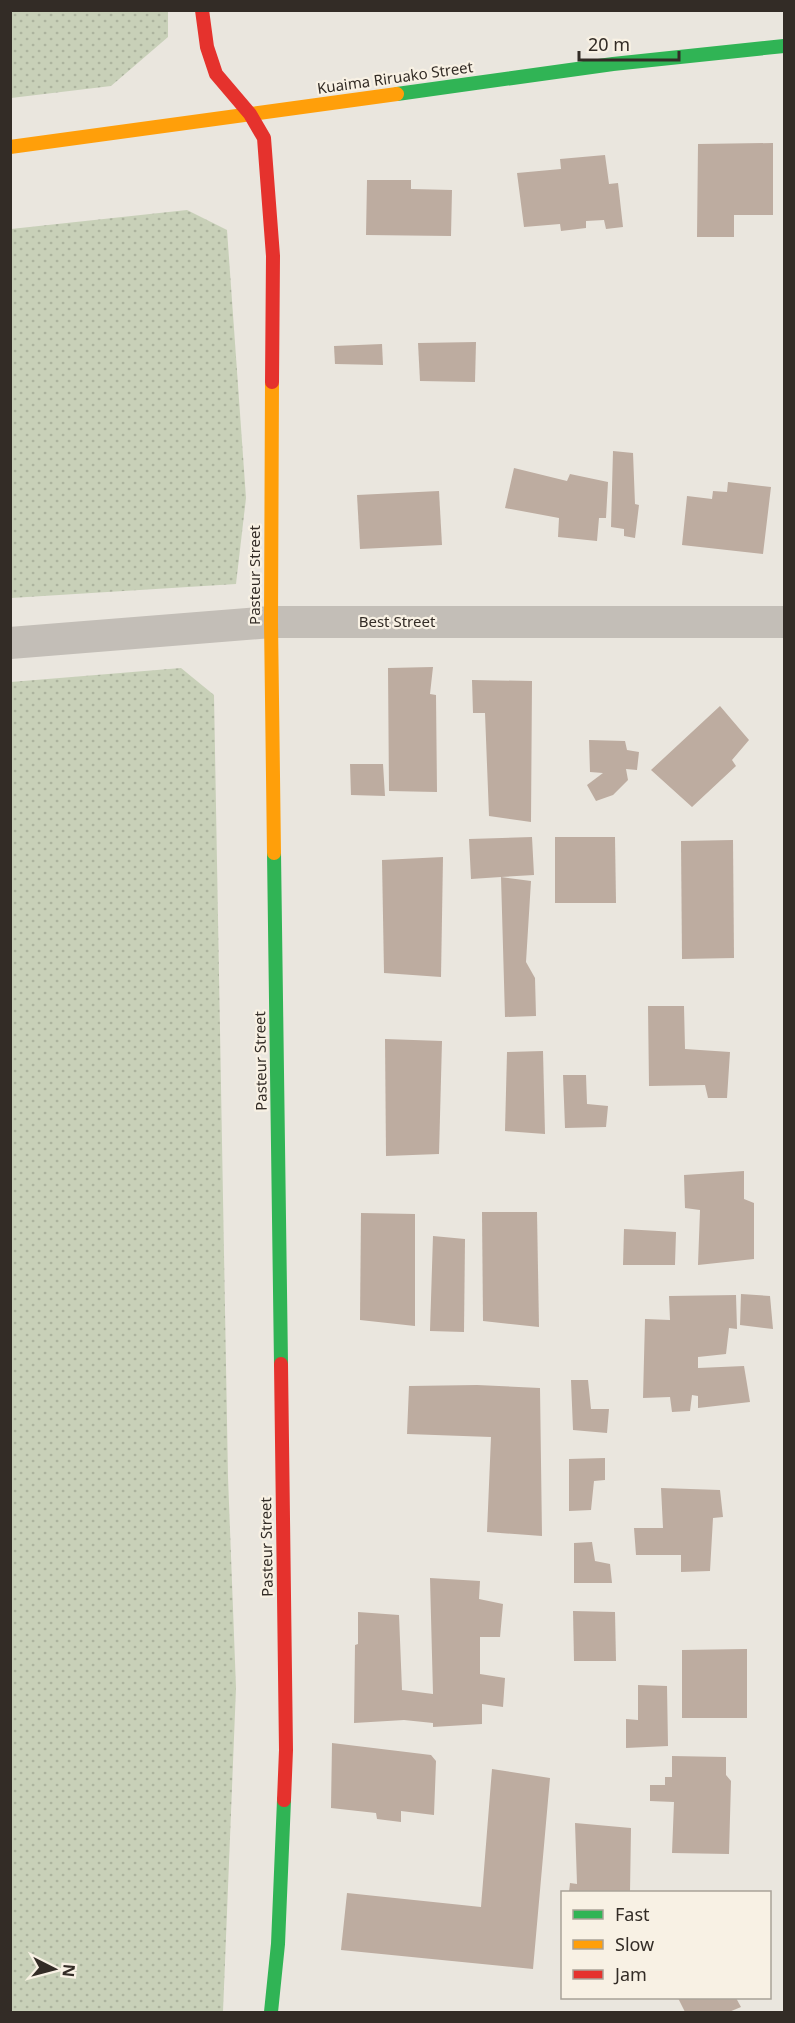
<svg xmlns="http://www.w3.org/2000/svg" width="795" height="2023" viewBox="0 0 795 2023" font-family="'Noto Sans',sans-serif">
<defs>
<pattern id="grass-dots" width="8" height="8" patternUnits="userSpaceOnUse" patternTransform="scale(1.5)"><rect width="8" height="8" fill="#c8d0b8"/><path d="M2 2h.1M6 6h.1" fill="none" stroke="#acb39e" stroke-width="1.8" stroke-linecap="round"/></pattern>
</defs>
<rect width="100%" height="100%" fill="#eae6de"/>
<!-- grass -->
<g fill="url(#grass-dots)">
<polygon points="10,11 168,11 168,37 111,86 11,98"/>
<polygon points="187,210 227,230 246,498 236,584 11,598 11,229"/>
<polygon points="181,668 214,695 228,1477 236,1688 223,2012 11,2012 11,682"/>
</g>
<!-- building -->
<g fill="#bdaca0">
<polygon points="773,143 773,215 734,215 734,237 697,237 698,144"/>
<polygon points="605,155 609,184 618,183 623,227 606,229 604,220 586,221 586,228 561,231 560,224 524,227 517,173 561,169 560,159"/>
<polygon points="367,180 411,180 411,189 452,190 451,236 366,235"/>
<polygon points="476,342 475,382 420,381 418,343"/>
<polygon points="382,344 383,365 335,364 334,346"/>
<polygon points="613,451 633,453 635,504 639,505 635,538 624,536 624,529 611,527"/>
<polygon points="514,468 567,481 570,474 608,482 606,518 599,518 597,541 558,537 559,518 505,508"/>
<polygon points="728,482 771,487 763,554 682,545 687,496 712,499 713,491 727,492"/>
<polygon points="439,491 442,545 360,549 357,495"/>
<polygon points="433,667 430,694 436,695 437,792 389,791 388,668"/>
<polygon points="472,680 532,681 531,822 489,816 485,713 473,713"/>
<polygon points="720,706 749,740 732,760 736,766 692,807 651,770"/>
<polygon points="589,740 625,741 627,750 639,752 637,770 626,769 628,780 613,795 596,801 587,785 603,773 590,772"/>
<polygon points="350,764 383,764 385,796 351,795"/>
<polygon points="532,837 534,875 501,877 531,881 526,962 535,978 536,1016 505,1017 501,877 471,879 469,839"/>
<polygon points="555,837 615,837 616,903 555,903"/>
<polygon points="733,840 734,958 682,959 681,841"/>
<polygon points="443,857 441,977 384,973 382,860"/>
<polygon points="648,1006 684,1006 685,1049 730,1052 727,1098 708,1098 705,1085 649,1086"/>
<polygon points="385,1039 442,1041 439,1154 386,1156"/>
<polygon points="543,1051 545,1134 505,1131 507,1052"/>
<polygon points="563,1075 586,1075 587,1104 608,1106 606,1127 565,1128"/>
<polygon points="744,1171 744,1199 754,1203 754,1259 698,1265 700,1210 685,1208 684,1175"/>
<polygon points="482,1212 537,1212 539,1327 483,1321"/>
<polygon points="361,1213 415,1214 415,1326 360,1320"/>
<polygon points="624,1229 676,1232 675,1265 623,1265"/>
<polygon points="433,1236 465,1239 464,1332 430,1331"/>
<polygon points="741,1294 770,1296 773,1329 740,1325"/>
<polygon points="736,1295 737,1329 729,1328 726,1354 698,1357 698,1368 744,1366 750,1402 698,1408 698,1396 692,1395 690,1411 672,1412 670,1397 643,1398 645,1319 670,1320 669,1296"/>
<polygon points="571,1380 588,1380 591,1409 609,1409 607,1433 573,1430"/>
<polygon points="477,1385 540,1388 542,1536 487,1532 491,1437 407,1434 409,1386"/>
<polygon points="605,1458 605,1480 594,1481 591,1510 569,1511 569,1459"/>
<polygon points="661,1488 720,1490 723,1517 713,1518 710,1571 681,1572 681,1555 636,1555 634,1528 663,1528"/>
<polygon points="592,1542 595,1561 610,1564 612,1583 574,1583 574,1543"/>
<polygon points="430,1578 480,1581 479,1599 503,1604 500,1637 480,1637 480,1674 505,1678 503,1707 482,1704 482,1724 433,1727 433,1723 404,1720 354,1723 355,1645 358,1644 358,1612 399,1615 402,1690 433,1694"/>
<polygon points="573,1611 615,1612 616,1661 574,1661"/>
<polygon points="747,1649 747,1718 682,1718 682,1650"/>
<polygon points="638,1685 667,1686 668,1746 626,1748 626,1719 638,1720"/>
<polygon points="332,1743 431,1755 436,1761 434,1815 401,1811 401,1822 377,1819 376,1813 331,1808"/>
<polygon points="672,1756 726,1757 726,1775 731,1781 729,1854 672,1853 674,1802 650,1801 650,1785 665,1785 665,1777 672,1777"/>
<polygon points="492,1769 550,1778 533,1969 341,1950 347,1893 481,1907"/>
<polygon points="575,1823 631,1828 630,1892 569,1892 570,1883 577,1884"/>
<polygon points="678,1998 736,1998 741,2007 729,2012 685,2012"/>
</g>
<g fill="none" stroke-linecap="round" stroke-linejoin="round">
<!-- street -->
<polyline stroke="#c3beb7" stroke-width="32" points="10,643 271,622 784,622"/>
<!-- fast -->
<g stroke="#30b455" stroke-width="14">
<polyline points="397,94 613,64 784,46"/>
<polyline points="274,853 281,1364"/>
<polyline points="271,2012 278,1944 284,1800"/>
</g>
<!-- slow -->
<g stroke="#ff9f0a" stroke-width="14">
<polyline points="10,147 397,94"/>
<polyline points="272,382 271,622 274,853"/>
</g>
<!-- jam -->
<g stroke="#e5322d" stroke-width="14">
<polyline points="202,10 207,47 216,74 250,114 264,138 273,256 272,382"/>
<polyline points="281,1364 286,1750 284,1800"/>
</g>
</g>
<g text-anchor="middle" stroke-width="4.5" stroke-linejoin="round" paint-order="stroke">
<!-- street labels -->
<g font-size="15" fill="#332c26" stroke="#f8f1e4">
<text transform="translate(395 78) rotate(-8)" y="5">Kuaima Riruako Street</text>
<text transform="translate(255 575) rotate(-90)" y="5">Pasteur Street</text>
<text x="397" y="627">Best Street</text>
<text transform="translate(261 1061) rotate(-91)" y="5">Pasteur Street</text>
<text transform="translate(267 1547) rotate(-91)" y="5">Pasteur Street</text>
</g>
</g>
<!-- border -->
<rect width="795" height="2023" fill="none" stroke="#332c26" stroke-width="24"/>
<!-- legend -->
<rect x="561" y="1891" width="210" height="108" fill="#f8f1e4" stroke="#a9a298" stroke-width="1.5"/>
<rect x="573" y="1910" width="30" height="9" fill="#30b455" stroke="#a9a298" stroke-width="1.5"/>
<text x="615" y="1921" font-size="18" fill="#332c26">Fast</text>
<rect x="573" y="1940" width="30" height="9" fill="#ff9f0a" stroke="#a9a298" stroke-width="1.5"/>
<text x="615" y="1951" font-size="18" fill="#332c26">Slow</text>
<rect x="573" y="1970" width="30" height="9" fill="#e5322d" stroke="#a9a298" stroke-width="1.5"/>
<text x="615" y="1981" font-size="18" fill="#332c26">Jam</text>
<!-- north arrow -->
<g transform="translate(54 1969) rotate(96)" stroke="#f8f1e4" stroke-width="4.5" paint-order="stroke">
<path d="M0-4.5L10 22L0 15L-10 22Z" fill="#332c26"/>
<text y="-9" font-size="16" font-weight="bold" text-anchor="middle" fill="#332c26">N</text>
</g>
<!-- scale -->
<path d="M579 51v9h100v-9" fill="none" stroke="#332c26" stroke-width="3"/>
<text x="588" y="51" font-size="18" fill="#332c26" stroke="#f8f1e4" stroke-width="4.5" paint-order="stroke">20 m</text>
</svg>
